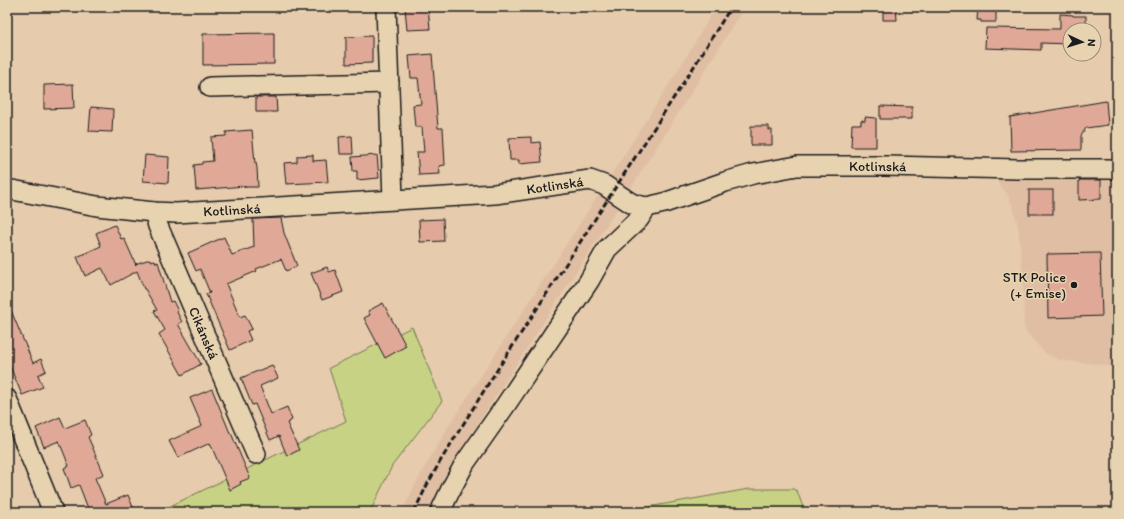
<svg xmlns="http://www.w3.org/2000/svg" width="1124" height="519" viewBox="0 0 1124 519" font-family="Itim,sans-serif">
<rect width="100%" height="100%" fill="#e6cbac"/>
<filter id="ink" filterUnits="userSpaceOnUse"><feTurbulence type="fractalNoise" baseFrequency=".025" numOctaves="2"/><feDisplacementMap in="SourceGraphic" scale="8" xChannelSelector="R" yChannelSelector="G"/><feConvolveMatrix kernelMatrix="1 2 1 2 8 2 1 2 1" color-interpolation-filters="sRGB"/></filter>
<g filter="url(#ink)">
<!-- built -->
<g fill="#e0bea3">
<polygon points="716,7 744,7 703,74 630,189 468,439 442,484 428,512 401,512 422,472 448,427 610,177 683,62"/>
<polygon points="998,174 1117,175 1117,369 1104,365 1059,360 1045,353 1032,339 1024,328 1023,275 1018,226 1013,207 1007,194 998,183"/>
</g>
<!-- green -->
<g fill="#c7d285" stroke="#727750">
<polygon points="412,327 442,401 392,466 370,512 158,512 346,421 329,368"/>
<polygon points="749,489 793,489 797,491 805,512 620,512"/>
</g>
<!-- building -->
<g fill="#e0a997" stroke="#1c1c1c">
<polygon points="418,7 428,7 430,29 407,30 405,8"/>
<polygon points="883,7 896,7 897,20 883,20"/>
<polygon points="978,7 996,7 996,22 981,22 981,20 977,20"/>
<polygon points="1060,14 1073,15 1073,16 1086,16 1086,30 1070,30 1070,44 1041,43 1041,50 985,48 986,28 1060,29"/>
<polygon points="274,33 274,64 203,65 203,34"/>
<polygon points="372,36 372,63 346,64 346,37"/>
<polygon points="432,54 438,128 443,128 445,165 439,166 440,174 419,175 417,152 424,152 422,127 415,127 413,105 421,104 418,78 411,78 409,56"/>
<polygon points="73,84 74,108 44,109 44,85"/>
<polygon points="256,97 276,97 277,112 256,112"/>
<polygon points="1106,101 1108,125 1086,128 1081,136 1081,150 1011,151 1010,117"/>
<polygon points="880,106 912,107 912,119 880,119"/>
<polygon points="91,107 113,109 112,132 89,131"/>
<polygon points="865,117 876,118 876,147 851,147 852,124 861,124 861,120 865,121"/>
<polygon points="751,126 769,126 769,130 772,130 772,145 751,145"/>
<polygon points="252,130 255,163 256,163 257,168 258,187 245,187 245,186 196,190 194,165 202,164 202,162 213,161 211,137 226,136 226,132"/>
<polygon points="352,136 353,154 340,154 339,137"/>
<polygon points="531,137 531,143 540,142 542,162 519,164 519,160 510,160 509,138"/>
<polygon points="145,155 169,157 168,183 143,181"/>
<polygon points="313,155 313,161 326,160 328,182 286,184 284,163 297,162 297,156"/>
<polygon points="377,155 379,178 357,180 357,171 353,171 352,157"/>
<polygon points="1079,180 1101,180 1101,199 1079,200"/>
<rect x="1029" y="190" width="24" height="24"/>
<polygon points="281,218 284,233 297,266 286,271 281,259 256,269 257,271 226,284 240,317 245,315 252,329 247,331 251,340 230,350 206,294 210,293 200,269 196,271 188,253 224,237 232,255 254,247 253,219"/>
<polygon points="443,219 444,241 420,242 419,220"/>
<polygon points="115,225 121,239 124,238 136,265 135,264 150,259 151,261 155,260 156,263 158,262 170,302 173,301 178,311 177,312 182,322 178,324 201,364 182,375 159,334 165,330 154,311 157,310 145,289 144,289 137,271 111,285 102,268 85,276 77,257 101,246 96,233"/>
<polygon points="1100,253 1102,316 1048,318 1047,254"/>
<polygon points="327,267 329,272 335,270 343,292 322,300 311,273"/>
<polygon points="7,301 33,363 41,359 46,371 38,375 43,387 22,395 7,359"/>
<polygon points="383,303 406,346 385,358 364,318 370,315 368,311"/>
<polygon points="272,365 278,378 260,386 271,414 287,407 292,420 287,423 299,450 287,456 279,436 270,440 255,404 252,405 241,378"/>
<polygon points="212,389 230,433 231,433 250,478 240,482 241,484 230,490 210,443 178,458 169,441 202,426 190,398"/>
<polygon points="60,417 65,428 85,420 91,435 88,437 104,474 95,478 106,504 128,495 135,512 88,512 89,511 79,485 71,488 64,468 69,466 59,441 44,447 36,428"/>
</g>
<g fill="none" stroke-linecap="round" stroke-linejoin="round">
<!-- minor casing -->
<g stroke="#1c1c1c" stroke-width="22">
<g id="minor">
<polyline points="386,7 393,199"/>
<polyline points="210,87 389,83"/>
<path id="s1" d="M7 189 97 206 154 212 176 213 495 194 590 180 604 185 631 203 637 205 647 207 664 203 725 182 753 174 797 166H885L1018 169H1117"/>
<path id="s2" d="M154 212 158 226 256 454"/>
<polyline points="7,399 53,512"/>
<polyline points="440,512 451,489 465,463 505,406 589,281 607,249 639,219 647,207"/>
</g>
</g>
<!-- minor -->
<use href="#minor" stroke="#e8d3b1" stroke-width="19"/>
<!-- rail -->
<polyline stroke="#1c1c1c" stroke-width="3" stroke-dasharray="6 3" stroke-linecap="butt" points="414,512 427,485 441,460 490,381 693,68 731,7"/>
</g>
</g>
<!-- markers -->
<circle fill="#1c1c1c" stroke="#e8d3b1" stroke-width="1.5" cx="1074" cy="285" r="4"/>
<g text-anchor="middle" stroke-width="3" stroke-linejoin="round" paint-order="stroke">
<!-- street labels -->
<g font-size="14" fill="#1c1c1c" stroke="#e8d3b1">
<text dy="5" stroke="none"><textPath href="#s1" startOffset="887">Kotlinská</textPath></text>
<text dy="5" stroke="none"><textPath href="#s1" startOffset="551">Kotlinská</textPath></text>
<text dy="5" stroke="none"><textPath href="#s1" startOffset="227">Kotlinská</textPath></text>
<text dy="5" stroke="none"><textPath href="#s2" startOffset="131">Cikánská</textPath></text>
</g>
<!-- poi labels -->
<g font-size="14" fill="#1c1c1c" stroke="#e8d3b1" text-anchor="end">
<text x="1066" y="282">STK Police<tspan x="1066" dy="16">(+ Emise)</tspan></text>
</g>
</g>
<!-- margin -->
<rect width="1124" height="519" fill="none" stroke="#e8d3b1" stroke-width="24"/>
<rect x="12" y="12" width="1100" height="495" fill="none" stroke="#1c1c1c" stroke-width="1.5" filter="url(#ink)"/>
<!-- north arrow -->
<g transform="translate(1082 42) rotate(94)"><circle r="19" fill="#e8d3b1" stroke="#968a75"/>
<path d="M0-3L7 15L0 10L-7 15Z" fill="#1c1c1c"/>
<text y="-6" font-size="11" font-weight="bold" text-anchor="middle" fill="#1c1c1c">N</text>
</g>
</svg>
